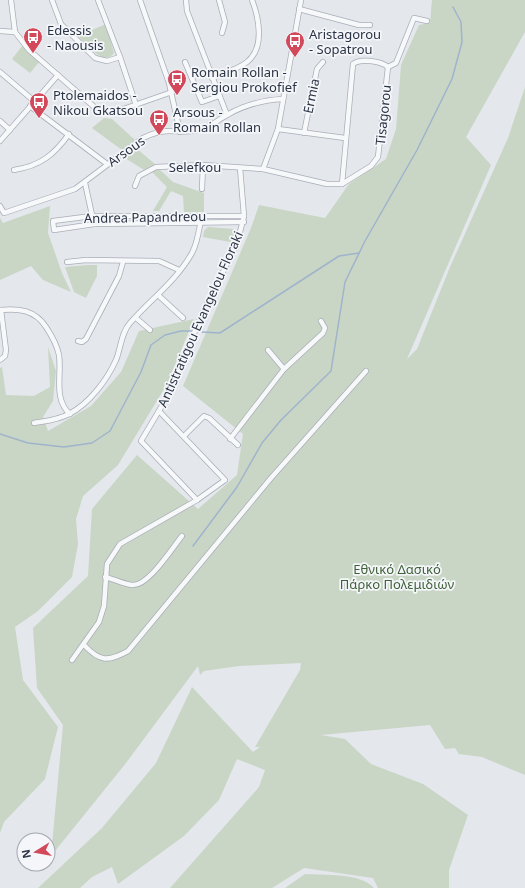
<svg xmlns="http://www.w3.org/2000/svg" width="525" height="888" viewBox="0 0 525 888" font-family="'Noto Sans',sans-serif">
<rect width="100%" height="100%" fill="#e4e7ec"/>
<!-- green -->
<g fill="#c9d6c5">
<polygon points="432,0 525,0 525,32 466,137 491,165 407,359 417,349 450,267 508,138 525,87 525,775 482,757 459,754 455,748 445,749 430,725 321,735 345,739 371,764 423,784 468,815 449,870 449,888 378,888 373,878 304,868 272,888 170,888 259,787 265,770 237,759 219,800 184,836 118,884 112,867 92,877 80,888 38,888 102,828 156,763 192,687 253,752 260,747 255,747 300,670 301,663 239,666 204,671 200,675 198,666 126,763 51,856 63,725 37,688 33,628 88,576 92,509 137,455 198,509 237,475 243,434 183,386 251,228 259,205 325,218 349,184 386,159 396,129 401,65 419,25 430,23"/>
<path d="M106 24 114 53C104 67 86 44 78 36Z"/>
<polygon points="22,46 40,61 30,73 12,59"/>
<polygon points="104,118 112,119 135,140 122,150 92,128"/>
<polygon points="137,149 155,164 144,170 125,158"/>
<polygon points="157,170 160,170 173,182 204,193 204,212 184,212 183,196 171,191 159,211 153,211 167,187 152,172"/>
<polygon points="50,206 48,233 62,273 71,292 43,280 31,266 0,280 0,218 3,223"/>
<polygon points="208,227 233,229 237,237 236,243 203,237 204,231"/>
<polygon points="88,265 97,265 97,276 86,298 74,292 65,267"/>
<polygon points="194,319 167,384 118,465 83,496 76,519 78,544 72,577 38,611 15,627 23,680 58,727 45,779 4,822 0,833 0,368 2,367 6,395 34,396 50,387 48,347 56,371 53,401 43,417 48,431 91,406 121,372 139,331"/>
<path d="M305 874C324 875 362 873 374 888H285Z"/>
</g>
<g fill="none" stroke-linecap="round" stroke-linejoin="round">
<!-- stream -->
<g stroke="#9fb4cc" stroke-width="1.5">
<polyline points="202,332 220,333 339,256 359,253"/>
<polyline points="0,434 28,443 64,447 92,443 110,431 141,372 151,345 165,335 181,331 192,331"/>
<polyline points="193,546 237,487 262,443 281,420 331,371 345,282 365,241 417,150 452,79 462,42 461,22 453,7"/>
</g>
<!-- minor casing -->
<g stroke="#a9aeb7" stroke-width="6">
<g id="minor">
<polyline points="11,0 15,32"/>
<polyline points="52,0 61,24 95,58 107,61 120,57"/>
<polyline points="98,0 120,57 136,105"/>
<polyline points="140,0 169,83 180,132"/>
<polyline points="186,0 187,11 227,115"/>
<polyline points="219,0 225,22 222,33"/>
<polyline points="299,9 359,25 370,25"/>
<polyline points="0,31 15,32"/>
<polyline points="15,32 29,50 99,111 112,113 172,92"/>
<polyline points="185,62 202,102 219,96"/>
<polyline points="388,67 396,63 414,18 427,21"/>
<polyline points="0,72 34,101"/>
<path d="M212 78C223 73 237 70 247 62 265 48 259 18 252 0"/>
<polyline points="30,106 107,164"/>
<polyline points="0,121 10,130"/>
<polyline points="278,129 345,138"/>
<polyline points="304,133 317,69 323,62"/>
<polyline points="0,141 58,75"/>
<polyline points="263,169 278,129 301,0"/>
<path d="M14 170C40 166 54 155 69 134"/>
<polyline points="85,183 94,224"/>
<path d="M342 184 353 64C360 58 381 61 388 67"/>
<polyline points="135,186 139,176 156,167 203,165 263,169 327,184 342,184 371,166 378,157 388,67"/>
<polyline points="202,189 203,165"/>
<path d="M0 206 4 213 75 189 143 138C151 134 160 131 169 131 181 131 191 133 203 129 212 126 219 119 227 115 244 105 263 100 283 99"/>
<polyline points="244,222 94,224 54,230 53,221 92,216 244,216"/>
<polyline points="67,262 86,260 159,261 179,270"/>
<polyline points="158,295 183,318"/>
<path d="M0 310C19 308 35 310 46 327 52 336 57 345 59 355 62 375 53 399 70 414"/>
<polyline points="136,318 150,330"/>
<polyline points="78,341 82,342 86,339 119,276 123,262"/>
<polyline points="268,350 284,369"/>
<polyline points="0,360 5,356 6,350 1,310"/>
<path d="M34 423C46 421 58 420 69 414 89 404 107 380 116 360 121 348 121 333 130 323 150 300 177 280 192 253 197 244 199 231 201 220"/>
<polyline points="184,436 204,416 209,418 238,445"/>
<polyline points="230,439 284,369 323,333 325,328 321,321"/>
<polyline points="197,500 141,441 166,399 203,312 237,244 244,216 240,168"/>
<path d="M105 577C114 579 123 584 132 585 148 587 172 548 182 536"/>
<path d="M84 645C100 662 108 662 128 651L271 478 366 371"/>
<polyline points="72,660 99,622 104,606 107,564 120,544 197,500 225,480 159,411"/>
</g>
</g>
<!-- minor -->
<use href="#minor" stroke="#f7f8fa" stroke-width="4.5"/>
</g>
<!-- icons -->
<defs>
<g id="bus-pin" transform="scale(1)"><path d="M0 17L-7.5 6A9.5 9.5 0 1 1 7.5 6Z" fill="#d1495b" stroke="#f4f6f9"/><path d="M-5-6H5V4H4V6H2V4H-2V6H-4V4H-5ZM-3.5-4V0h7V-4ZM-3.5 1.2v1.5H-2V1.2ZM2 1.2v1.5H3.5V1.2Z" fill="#fff"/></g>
</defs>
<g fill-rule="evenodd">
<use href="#bus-pin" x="33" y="37"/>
<use href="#bus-pin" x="295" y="41"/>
<use href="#bus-pin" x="177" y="79"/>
<use href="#bus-pin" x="39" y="102"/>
<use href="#bus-pin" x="159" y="119"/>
</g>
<g text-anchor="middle" stroke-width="3.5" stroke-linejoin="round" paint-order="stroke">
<!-- poi labels -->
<g font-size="13" fill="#2b3445" stroke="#f4f6f9" text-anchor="start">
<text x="47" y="35">Edessis<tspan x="47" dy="15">- Naousis</tspan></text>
<text x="309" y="39">Aristagorou<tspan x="309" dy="15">- Sopatrou</tspan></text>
<text x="191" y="77">Romain Rollan -<tspan x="191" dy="15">Sergiou Prokofief</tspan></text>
<text x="53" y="100">Ptolemaidos -<tspan x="53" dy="15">Nikou Gkatsou</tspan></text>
<text x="173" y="117">Arsous -<tspan x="173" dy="15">Romain Rollan</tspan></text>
</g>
<!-- street labels -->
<g font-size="13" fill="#2b3445" stroke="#f4f6f9">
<text transform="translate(311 96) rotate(-78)" y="5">Ermia</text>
<text transform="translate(383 115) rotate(-84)" y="5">Tisagorou</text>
<text transform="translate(126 151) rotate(-35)" y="5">Arsous</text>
<text x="195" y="172">Selefkou</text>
<text transform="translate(145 217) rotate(-1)" y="5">Andrea Papandreou</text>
<text transform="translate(200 319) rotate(-66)" y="5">Antistratigou Evangelou Floraki</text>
</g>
<!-- park labels -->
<g font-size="13" fill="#3f6138" stroke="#f4f6f9">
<text x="397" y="574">Εθνικό Δασικό<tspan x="397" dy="15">Πάρκο Πολεμιδιών</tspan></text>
</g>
</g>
<!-- north arrow -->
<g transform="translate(36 852) rotate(259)"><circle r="19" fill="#f4f6f9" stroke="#a4a8b1"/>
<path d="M0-3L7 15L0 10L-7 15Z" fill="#d1495b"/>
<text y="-6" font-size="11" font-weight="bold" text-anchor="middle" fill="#2b3445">N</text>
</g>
</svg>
